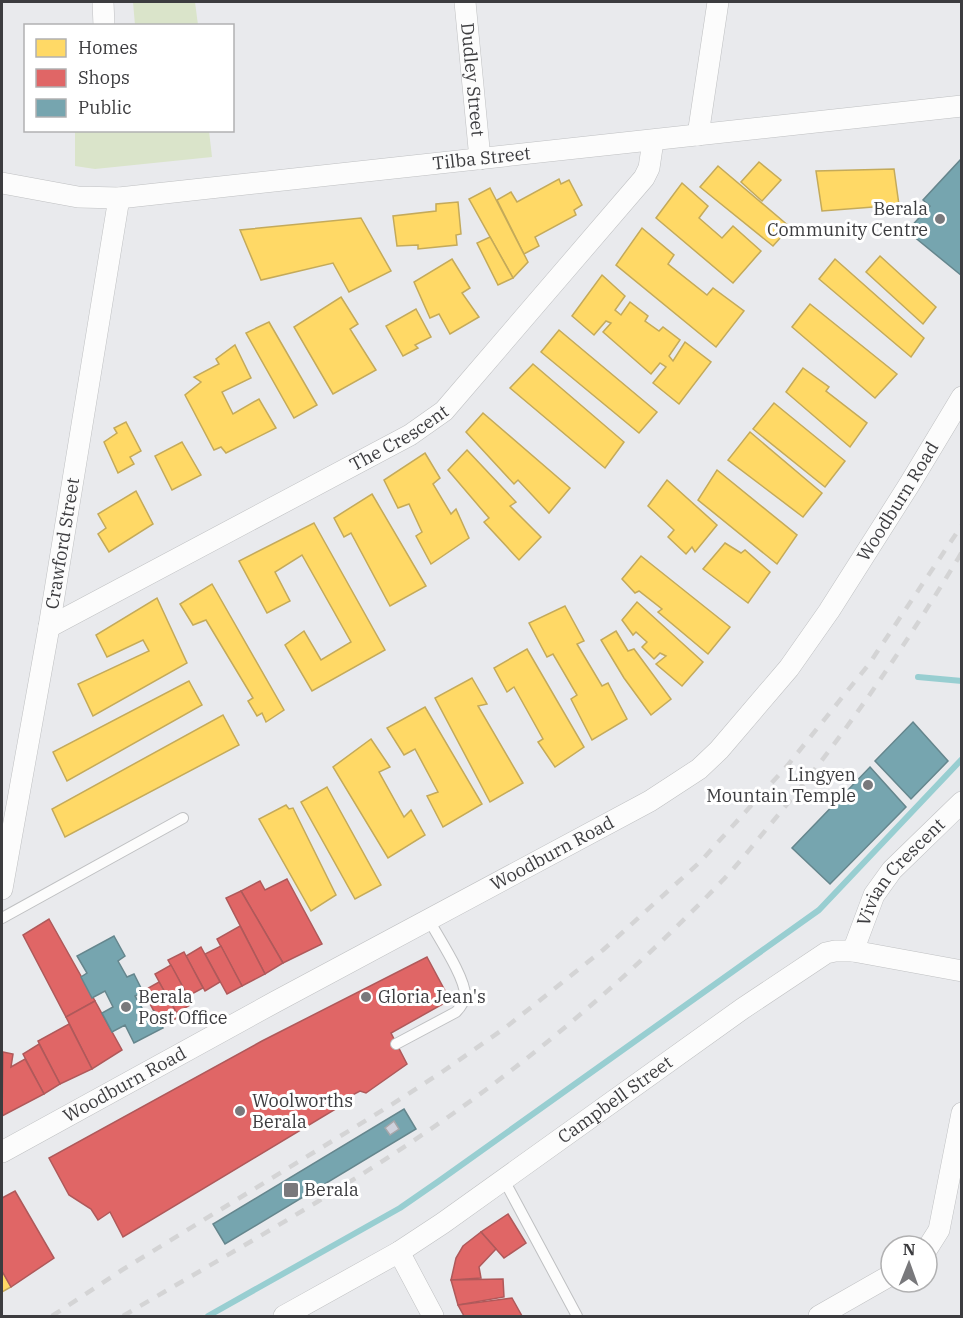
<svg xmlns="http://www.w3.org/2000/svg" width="963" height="1318" viewBox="0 0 963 1318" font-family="'IBM Plex Serif',serif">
<rect width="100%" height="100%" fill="#e9eaed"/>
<!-- green -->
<g fill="#dae4ca">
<polygon points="133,2 195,2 198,25 135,25"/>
<polygon points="75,131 209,131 212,157 95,169 75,166"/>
</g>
<!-- homes -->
<g fill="#ffd966" stroke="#c4aa5a" stroke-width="1.5">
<polygon points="759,162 781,180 762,201 741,182"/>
<polygon points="718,166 790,227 773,246 700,187"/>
<polygon points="894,169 899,205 822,211 816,171"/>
<polygon points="559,179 561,184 569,180 582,205 574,210 576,215 535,237 539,246 524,254 497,200 511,192 517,202"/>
<polygon points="682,183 708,206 699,218 722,238 733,226 761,251 733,283 656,218"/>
<polygon points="490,188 528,262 513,278 469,199"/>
<polygon points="458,202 461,234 456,235 457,245 418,249 418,245 397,246 393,216 436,211 436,204"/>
<polygon points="361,218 391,271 349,292 333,263 261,280 240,230"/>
<polygon points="642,228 674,255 668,264 707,295 713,288 744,311 716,347 616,265"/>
<polygon points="490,237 513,278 498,285 477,243"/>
<polygon points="880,256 936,307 923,324 866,272"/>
<polygon points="452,259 470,288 462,293 479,317 450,334 439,314 430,318 414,282"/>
<polygon points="835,259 924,338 911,357 819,279"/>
<polygon points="602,275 625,296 615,310 621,315 630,302 648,316 645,321 659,331 663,327 680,340 669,356 673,361 685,342 711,362 679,404 653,383 666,367 660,363 651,374 603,332 611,323 606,321 594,335 572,316"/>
<polygon points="341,297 358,324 350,329 376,370 333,394 294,327"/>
<polygon points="810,304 897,374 875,398 792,327"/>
<polygon points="416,309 431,337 415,345 418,348 403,356 386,326"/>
<polygon points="269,322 317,405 294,418 246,333"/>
<polygon points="559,330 657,412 639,433 541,352"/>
<polygon points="235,345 251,378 222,392 233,414 259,399 276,428 226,453 221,447 214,450 185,395 201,382 194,377 219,364 216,359"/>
<polygon points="533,364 624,442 605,468 510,388"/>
<polygon points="803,368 829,387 826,391 867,423 850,447 786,392"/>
<polygon points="774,403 845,461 825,487 753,429"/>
<polygon points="483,413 570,488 549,513 518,480 514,484 466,432"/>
<polygon points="126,422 141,451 130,457 134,464 118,473 104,442 117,433 114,428"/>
<polygon points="750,432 822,493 803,517 728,460"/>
<polygon points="182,442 201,475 172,490 155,456"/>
<polygon points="467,450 516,502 510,506 541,537 519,560 484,522 489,518 448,470"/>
<polygon points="425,453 440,478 433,484 451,514 456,509 469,538 431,564 416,536 422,532 409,504 398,508 384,480"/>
<polygon points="717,470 797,535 777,564 698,500"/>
<polygon points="667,480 717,525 695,552 692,547 686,554 668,537 674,530 648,506"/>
<polygon points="136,491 153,524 109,552 98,534 106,528 98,514"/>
<polygon points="372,494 426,586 390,606 351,533 344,537 334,518"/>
<polygon points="314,523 385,650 312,691 285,645 304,631 321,660 351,642 302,555 275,572 290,601 267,613 239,561"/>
<polygon points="725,543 741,553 745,550 770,572 748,603 703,569"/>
<polygon points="641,556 730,627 708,654 658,612 662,609 639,591 635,593 622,579"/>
<polygon points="212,584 284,710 266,722 262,713 257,716 248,701 253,698 206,620 193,625 180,604"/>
<polygon points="157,598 187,663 93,716 78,684 149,651 143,640 107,657 96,635"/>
<polygon points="637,602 703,662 682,686 656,664 666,656 660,653 654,659 642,647 647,642 636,632 633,635 622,620"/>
<polygon points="565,606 584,641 577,644 602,686 608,683 627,719 592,740 571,699 577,695 553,654 547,657 529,623"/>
<polygon points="616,631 628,651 634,649 671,699 651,715 624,678 601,640"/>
<polygon points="527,649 584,747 555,767 538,742 543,739 514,687 507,692 494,668"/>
<polygon points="472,678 487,704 478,706 523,783 490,802 435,698"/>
<polygon points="189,681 202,705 67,781 53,752"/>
<polygon points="425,707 482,804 443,827 427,796 438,792 415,749 404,755 387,728"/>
<polygon points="223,715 239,745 65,837 52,809"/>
<polygon points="371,739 390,767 379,772 404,817 411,810 425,835 388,858 333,767"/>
<polygon points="327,787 381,885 355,899 301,802"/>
<polygon points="286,805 289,809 293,808 336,895 311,911 259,819"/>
<polygon points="2,1271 11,1287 2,1292"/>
</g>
<!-- shops -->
<g fill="#e06666" stroke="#af595a" stroke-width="1.5">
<polygon points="287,879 322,944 283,963 241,891 260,881 265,890"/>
<polygon points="241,891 283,963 265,974 226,898"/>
<polygon points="49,919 95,1001 66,1017 23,935"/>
<polygon points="240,926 265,974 242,986 217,939"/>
<polygon points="221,946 242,986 227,994 205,954"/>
<polygon points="201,947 220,982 205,991 186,956"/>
<polygon points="184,952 203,988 188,996 168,960"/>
<polygon points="427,957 450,1000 391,1033 407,1064 366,1093 360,1091 337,1103 339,1107 123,1237 110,1212 98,1220 91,1209 69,1195 49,1158 262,1041"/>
<polygon points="171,965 192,1004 176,1013 155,974"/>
<polygon points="159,982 179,1017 162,1026 143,991"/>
<polygon points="95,1001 122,1050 92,1069 66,1017"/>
<polygon points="69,1024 92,1069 60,1084 38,1041"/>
<polygon points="39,1044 60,1084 44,1094 23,1054"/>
<polygon points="3,1052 13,1054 11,1067 25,1059 44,1094 2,1116"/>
<polygon points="15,1191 54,1258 11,1287 2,1271 2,1198"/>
<polygon points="508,1214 526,1243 504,1258 481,1232"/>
<polygon points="481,1232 496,1249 479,1267 481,1278 451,1280 456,1258 463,1246"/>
<polygon points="503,1279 504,1297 458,1305 451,1280"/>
<polygon points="512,1298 522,1316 464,1316 458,1305"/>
</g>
<!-- public -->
<g fill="#76a5af" stroke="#65868d" stroke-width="1.5">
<polygon points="962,158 962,276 907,231 930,206 923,200"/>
<polygon points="913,722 948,761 911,799 875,761"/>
<polygon points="870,767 906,807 830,884 792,848"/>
<polygon points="114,936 125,956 118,961 127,977 134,974 143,992 135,996 146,1015 154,1011 163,1028 134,1043 125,1025 112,1032 102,1013 113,1007 105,991 92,998 81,977 87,973 77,956"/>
<polygon points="404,1109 416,1129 225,1244 213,1224"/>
</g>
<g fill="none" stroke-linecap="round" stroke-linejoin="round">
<!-- stream -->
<g stroke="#98ced1" stroke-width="6">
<polyline points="918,677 962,681"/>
<polyline points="208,1316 400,1208 439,1181 819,910 962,759"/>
</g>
</g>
<!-- building -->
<polygon fill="#cfd1dc" stroke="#a6a6a9" stroke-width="1.5" points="394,1121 399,1129 390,1135 385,1128"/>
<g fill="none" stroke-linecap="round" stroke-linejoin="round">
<!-- lane casing -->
<g stroke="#bfc0c2" stroke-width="12">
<g id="lane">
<polyline points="2,918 183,818"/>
<path d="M396 1044 456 1012C461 1007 464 1002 465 995 465 977 438 937 429 920"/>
<polyline points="504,1180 577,1316"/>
</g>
</g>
<!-- street casing -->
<g stroke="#bfc0c2" stroke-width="22">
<g id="street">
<polyline points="103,2 104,26"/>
<path id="s1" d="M465 2 480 159"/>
<polyline points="698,135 718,2"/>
<path id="s2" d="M2 183 78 197 119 198 962 106"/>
<path id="s3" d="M49 627 410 435 444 411 644 178 649 168 653 141"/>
<path id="s4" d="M2 889 49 627 119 198"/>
<path id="s5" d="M853 951 874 895 892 870 962 802"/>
<path id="s6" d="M2 1152 275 1002 650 801 699 769 719 750 789 668 829 611 909 485 962 397"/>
<polyline points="927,1249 939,1230 962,1113"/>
<polyline points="399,1252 433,1316"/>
<path id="s7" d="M284 1316 399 1252 443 1223 742 1009 826 953 835 951H853L962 971"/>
<polyline points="819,1316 891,1275"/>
</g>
</g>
<!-- lane -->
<use href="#lane" stroke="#fcfcfc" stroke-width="10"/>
<!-- street -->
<use href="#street" stroke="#fcfcfc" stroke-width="21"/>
<!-- rail -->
<g stroke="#d4d4d5" stroke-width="4.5" stroke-dasharray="10 10" stroke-linecap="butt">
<polyline points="52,1316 122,1270 391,1105 442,1072 505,1028 603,950 700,862 787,766 869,664 962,525"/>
<path d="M123 1316C242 1246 364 1179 476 1097 563 1033 645 961 720 883 737 866 753 845 769 826 841 741 904 648 962 552"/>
</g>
</g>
<!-- markers -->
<g fill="#79797c" stroke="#fff" stroke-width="2">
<circle cx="940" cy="219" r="6"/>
<circle cx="868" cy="785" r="6"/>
<circle cx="366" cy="997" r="6"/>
<circle cx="126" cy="1007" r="6"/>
<circle cx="240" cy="1111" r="6"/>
<rect x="283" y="1182" width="16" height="16" rx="3"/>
</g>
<g text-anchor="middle" stroke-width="6" stroke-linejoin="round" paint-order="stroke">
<!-- street labels -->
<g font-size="18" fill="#3c3c3f" stroke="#fff">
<text dy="6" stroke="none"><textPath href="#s1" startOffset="78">Dudley Street</textPath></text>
<text dy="6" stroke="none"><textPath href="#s2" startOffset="483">Tilba Street</textPath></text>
<text dy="6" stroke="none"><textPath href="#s3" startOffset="398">The Crescent</textPath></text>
<text dy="6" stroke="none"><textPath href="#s6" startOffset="1130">Woodburn Road</textPath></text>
<text dy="6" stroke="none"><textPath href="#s4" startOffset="351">Crawford Street</textPath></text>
<text dy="6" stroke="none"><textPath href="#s6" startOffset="626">Woodburn Road</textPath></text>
<text dy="6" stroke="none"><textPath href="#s5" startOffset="94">Vivian Crescent</textPath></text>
<text dy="6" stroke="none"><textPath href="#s6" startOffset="140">Woodburn Road</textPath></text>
<text dy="6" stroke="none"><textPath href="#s7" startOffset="396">Campbell Street</textPath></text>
</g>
<!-- poi labels -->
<g font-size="18" fill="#3c3c3f" stroke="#fff" text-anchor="start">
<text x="928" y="215" text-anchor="end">Berala<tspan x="928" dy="21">Community Centre</tspan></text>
<text x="856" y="781" text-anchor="end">Lingyen<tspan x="856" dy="21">Mountain Temple</tspan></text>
<text x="138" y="1003">Berala<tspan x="138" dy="21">Post Office</tspan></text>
<text x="378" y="1003">Gloria Jean's</text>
<text x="252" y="1107">Woolworths<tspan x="252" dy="21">Berala</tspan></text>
<text x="304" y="1196">Berala</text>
</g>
</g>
<!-- border -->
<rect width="963" height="1318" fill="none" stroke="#3c3c3f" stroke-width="6"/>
<!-- legend -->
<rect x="24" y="24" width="210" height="108" fill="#ffffff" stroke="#b1b1b2" stroke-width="1.5"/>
<rect x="36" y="39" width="30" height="18" fill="#ffd966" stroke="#b1b1b2" stroke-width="1.5"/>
<text x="78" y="54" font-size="18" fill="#3c3c3f">Homes</text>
<rect x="36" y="69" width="30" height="18" fill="#e06666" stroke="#b1b1b2" stroke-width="1.5"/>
<text x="78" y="84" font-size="18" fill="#3c3c3f">Shops</text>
<rect x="36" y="99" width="30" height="18" fill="#76a5af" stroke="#b1b1b2" stroke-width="1.5"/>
<text x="78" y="114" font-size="18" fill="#3c3c3f">Public</text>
<!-- north arrow -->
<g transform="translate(909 1264) rotate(1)"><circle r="28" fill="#ffffff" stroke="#b1b1b2" stroke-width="1.5"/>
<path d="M0-4.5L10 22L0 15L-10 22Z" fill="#79797c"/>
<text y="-9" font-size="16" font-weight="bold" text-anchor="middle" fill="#3c3c3f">N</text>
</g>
</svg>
